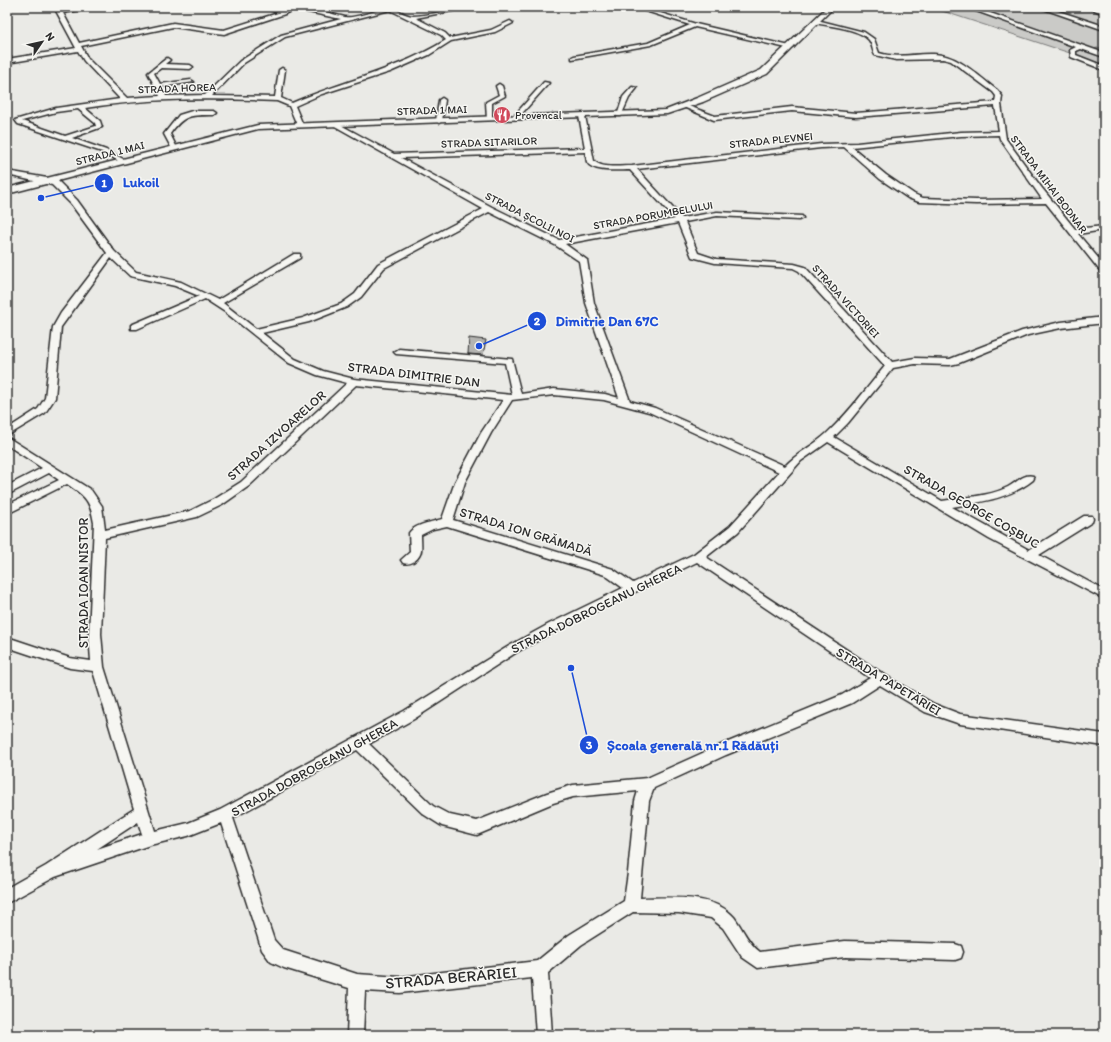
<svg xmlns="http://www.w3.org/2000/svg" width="1111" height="1042" viewBox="0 0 1111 1042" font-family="Itim,sans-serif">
<rect width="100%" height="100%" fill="#eaeae6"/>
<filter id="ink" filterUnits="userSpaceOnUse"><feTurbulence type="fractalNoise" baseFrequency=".025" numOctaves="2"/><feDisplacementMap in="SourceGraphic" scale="8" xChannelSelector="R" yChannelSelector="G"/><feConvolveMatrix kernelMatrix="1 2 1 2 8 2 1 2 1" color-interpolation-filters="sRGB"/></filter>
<g filter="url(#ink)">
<!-- green -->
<polygon fill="#cacac7" stroke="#7a7a79" points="930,7 1104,7 1104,65 1082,57"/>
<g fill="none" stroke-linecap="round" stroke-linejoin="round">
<!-- stream -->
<g stroke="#727270" stroke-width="1.5">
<polyline points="974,7 1063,39"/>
<polyline points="1082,45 1104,53"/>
<polyline points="1094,49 1104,47"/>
</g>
</g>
<!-- building -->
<polygon fill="#b4b4b1" stroke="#2b2b2b" points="469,338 486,340 483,355 468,354"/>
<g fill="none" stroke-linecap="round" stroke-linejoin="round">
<!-- minor casing -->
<g stroke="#2b2b2b" stroke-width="3">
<g id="minor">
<path d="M54 7H60L61 10 97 7 63 13 79 43 173 23 224 30 278 13 264 7H272L283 11C300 0 327 14 345 17 352 19 380 10 386 7 396 7 404 16 413 16 431 16 452 7 472 7L416 18 445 33 450 38 491 30 510 21 513 23 495 32 451 41 429 55 390 72 322 94 295 106 303 125 300 127 297 125 289 106 277 101C212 98 149 98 85 108L100 121 102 127 72 138 106 150 125 160 126 161 123 163 102 152 18 124 15 120 56 108 120 99 84 61 78 51 7 63V59L76 48ZM294 9 341 19 281 35 240 61 205 95 166 96 161 87 194 82 191 80 160 84 154 73 161 68 190 69 193 67 190 65 165 64 170 60 167 58 148 73 160 96 127 98 88 59 81 46 173 27 224 34 285 14ZM390 10 441 35 446 40C398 70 343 81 292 103L281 98 285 70 282 68 279 70 275 97 212 96 244 63 285 37ZM78 109 95 123 96 126 65 136 22 121 56 112Z"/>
<polygon points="575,7 582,7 579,9"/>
<polygon points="633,7 641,7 696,24 794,47 791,49 695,27 651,45 572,59 572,57 574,56 648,43 690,25"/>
<polygon points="965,7 973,7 1104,53 1104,57 1081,49 1076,51 1076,55 1104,66 1104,70 1071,57 1070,50 1076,47"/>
<polygon points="1038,7 1046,7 1104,26 1104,30"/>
<path d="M817 20 864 32 874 39 879 53C898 59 915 53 934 54 959 55 978 76 997 90L1002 96 1001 104 1006 139 1041 187 1075 229 1104 226V230L1078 234 1104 265V272H1101L1046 203 976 204 919 202 908 198 880 179 844 147 821 148 637 169 682 218 717 212 802 216 803 218 799 220 717 216 685 222 698 253 716 259 794 264 805 267 892 362 915 358 950 359 1022 331 1061 322 1104 317V323L1061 328 1028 335 959 363 950 365 915 364 893 368 848 423 834 437 942 501C964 497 988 497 1008 487 1016 483 1024 473 1033 476L1034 478 1033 480C1009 499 980 502 952 507L1029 550 1084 516H1092L1093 519 1092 522 1039 555 1104 590V599L989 539 828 442 801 461 738 532 706 557 891 679 934 704 960 714 1104 734V746L960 724 925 712 880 685 852 703 726 755 654 788 649 801 640 898C669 898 713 893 734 917 743 929 748 943 760 952L845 941 955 944 961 946 963 952 961 958 955 960 845 957 758 968 742 957 723 928 711 918 679 913 633 912 581 945 548 973 552 1035H536L532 978 400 993 365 991 363 1035H347L349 988 284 968 271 962 262 950 221 823 188 836 150 845 55 877 7 903V888L46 866 134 809 93 671 70 668 7 647V637L70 658 91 661 89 634 94 523C90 500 86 497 67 484L7 514V505L59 480 49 473 7 495V486L42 468 7 445V437L91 490 102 506 105 530 190 511 214 499 241 482 347 383 317 375 289 363 225 312 205 299 137 329H131V325L199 296 175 286 130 276 111 258 61 327 55 398 45 413 7 436V429L38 409 45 398 53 327 61 313 107 253 71 204 52 185 7 175V171L47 178 58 181 77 200 114 251 136 272 181 282 218 300 294 254H300V258L223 303 256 329 303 318 341 304 355 294 378 264 483 209 333 125V123H337L394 154 585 148 579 116 582 114 585 116 594 161C602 169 621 166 632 166L821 144 857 143 961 132 999 131 995 106 856 117 792 111 714 120 681 106 686 105 715 116 792 107 856 113 995 102 996 96 993 92 951 61 943 59 896 60 875 55C872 51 873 45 869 40 860 29 829 26 815 23ZM999 135 1000 139 1042 199 976 200 923 198 914 194 886 175 852 147 961 136ZM586 152C586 155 586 159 587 162 592 173 620 170 630 170L675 219 559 240 492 207 401 158ZM489 212 555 245 579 261 586 303 619 398 605 394 554 389 521 394 512 359 399 349 394 352 396 354 505 363 512 395 354 379 323 371 295 359 262 333 309 322 347 307 361 297 384 268ZM678 223 692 257 715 263 793 268 799 271 885 366C866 389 848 414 826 434 813 446 797 453 785 466L655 408 630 401 594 303 587 260 565 244ZM356 385 503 400 481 433 455 482 442 519C433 522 415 524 409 533L410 552 401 560 403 563C407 564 409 564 413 562 424 555 421 547 421 535L433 529 447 526 605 575 623 588 549 624 509 646 404 711 220 810 188 823 155 831 104 667 101 634 105 538 197 517 222 505 249 486ZM554 395 604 400 649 412 779 472 730 526 694 554 633 583 613 569 453 520 465 482 491 433 512 400ZM697 562 870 678 842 695 716 747 647 778 573 785 547 793 477 821 450 815 433 806 369 744 414 719 517 652 557 630ZM357 750 423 814 442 826 477 835 553 803 573 797 638 791 635 801 628 873 624 901 569 935 537 961 400 977 357 974 283 950 274 940 233 818ZM138 822 142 834 97 849Z"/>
<polygon points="544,82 549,83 517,119 513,119 513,117"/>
<polygon points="499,84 502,86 505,96 492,103 492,119 487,120 486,102 499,95 496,86"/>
<polygon points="632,87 637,88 629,98 621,116 617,116 623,97"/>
<polygon points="442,98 445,100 442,121 439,123 436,121 439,100"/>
<path d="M192 111H214L217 113 214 115C191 115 184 114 170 134L177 148 172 149 164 134 179 115Z"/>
</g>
</g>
<!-- major casing -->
<g stroke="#2b2b2b" stroke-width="3">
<g id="major">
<polygon points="827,7 834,7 767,74 703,102 667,114 258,129 7,194 7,188 258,125 666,110 697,98 761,70"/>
<polygon points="1087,7 1096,7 1104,10 1104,14"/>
</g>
</g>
<!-- minor -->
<use href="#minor" fill="#f6f6f2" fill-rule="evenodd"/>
<!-- major -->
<use href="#major" fill="#f6f6f2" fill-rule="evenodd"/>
</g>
</g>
<!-- icons -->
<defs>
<g id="restaurant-disc" transform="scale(0.9)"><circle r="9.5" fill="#d1495b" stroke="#f6f6f2"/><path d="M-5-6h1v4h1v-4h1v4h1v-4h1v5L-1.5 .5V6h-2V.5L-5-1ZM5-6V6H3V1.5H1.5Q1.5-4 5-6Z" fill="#fff"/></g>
</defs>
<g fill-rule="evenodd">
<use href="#restaurant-disc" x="502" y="115"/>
</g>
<g text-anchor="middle" stroke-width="3" stroke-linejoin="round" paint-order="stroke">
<!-- far-street labels -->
<g font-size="11" fill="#2b2b2b" stroke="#f6f6f2">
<text transform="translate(177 88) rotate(-2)" y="4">STRADA HOREA</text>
<text transform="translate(432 110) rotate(-2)" y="4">STRADA 1 MAI</text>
<text transform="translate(771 140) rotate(-6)" y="4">STRADA PLEVNEI</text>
<text transform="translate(489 142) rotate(-2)" y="4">STRADA SITARILOR</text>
<text transform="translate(110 153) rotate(-14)" y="4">STRADA 1 MAI</text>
<text transform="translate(1049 184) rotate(53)" y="4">STRADA MIHAI BODNAR</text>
<text transform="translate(653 215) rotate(-10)" y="4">STRADA PORUMBELULUI</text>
<text transform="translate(530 217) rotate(27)" y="4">STRADA ȘCOLII NOI</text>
<text transform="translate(846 301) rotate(48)" y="4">STRADA VICTORIEI</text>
</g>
<!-- far-poi labels -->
<g font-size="11" fill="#2b2b2b" stroke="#f6f6f2" text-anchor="start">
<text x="515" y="119">Provencal</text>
</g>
<!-- street labels -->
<g font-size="13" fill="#2b2b2b" stroke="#f6f6f2">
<text transform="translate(414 374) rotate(7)" y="5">STRADA DIMITRIE DAN</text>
<text transform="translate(276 435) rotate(-42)" y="5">STRADA IZVOARELOR</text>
<text transform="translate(972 506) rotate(30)" y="5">STRADA GEORGE COȘBUC</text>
<text transform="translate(526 531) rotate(17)" y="5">STRADA ION GRĂMADĂ</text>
<text transform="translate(83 583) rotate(-90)" y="5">STRADA IOAN NISTOR</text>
<text transform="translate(596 608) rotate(-26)" y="5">STRADA DOBROGEANU GHEREA</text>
<text transform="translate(889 681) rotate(31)" y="5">STRADA PAPETĂRIEI</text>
<text transform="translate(314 767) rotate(-29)" y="5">STRADA DOBROGEANU GHEREA</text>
</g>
<!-- near-street labels -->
<g font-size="16" fill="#2b2b2b" stroke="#f6f6f2">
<text transform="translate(451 977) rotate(-5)" y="6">STRADA BERĂRIEI</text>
</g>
</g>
<!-- callouts -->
<path fill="none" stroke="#1d4ed8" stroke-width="1.5" d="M41 198L104 183M479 346L537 321M571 668L589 745"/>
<g fill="#1d4ed8" stroke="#f6f6f2" stroke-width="1.5">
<circle cx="41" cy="198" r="4"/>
<circle cx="479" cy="346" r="4"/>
<circle cx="571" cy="668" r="4"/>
<circle cx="104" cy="183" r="10"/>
<circle cx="537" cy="321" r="10"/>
<circle cx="589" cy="745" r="10"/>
</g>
<g font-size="12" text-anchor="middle" font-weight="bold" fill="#fff">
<text x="104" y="187">1</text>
<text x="537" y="325">2</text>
<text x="589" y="749">3</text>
</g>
<g font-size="14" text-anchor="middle" font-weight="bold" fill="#1d4ed8" stroke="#f6f6f2" stroke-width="3" stroke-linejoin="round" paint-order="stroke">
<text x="141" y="187">Lukoil</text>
<text x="607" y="326">Dimitrie Dan 67C</text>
<text x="693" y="750">Școala generală nr.1 Rădăuți</text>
</g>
<!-- margin -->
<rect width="1111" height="1042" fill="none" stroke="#f6f6f2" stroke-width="24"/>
<rect x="12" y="12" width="1087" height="1018" fill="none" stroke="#2b2b2b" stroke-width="1.5" filter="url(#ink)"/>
<!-- north arrow -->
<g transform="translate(42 42) rotate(56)" stroke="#f6f6f2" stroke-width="3" paint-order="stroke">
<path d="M0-3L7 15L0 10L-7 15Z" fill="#2b2b2b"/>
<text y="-6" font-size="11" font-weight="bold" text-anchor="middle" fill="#2b2b2b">N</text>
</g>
</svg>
